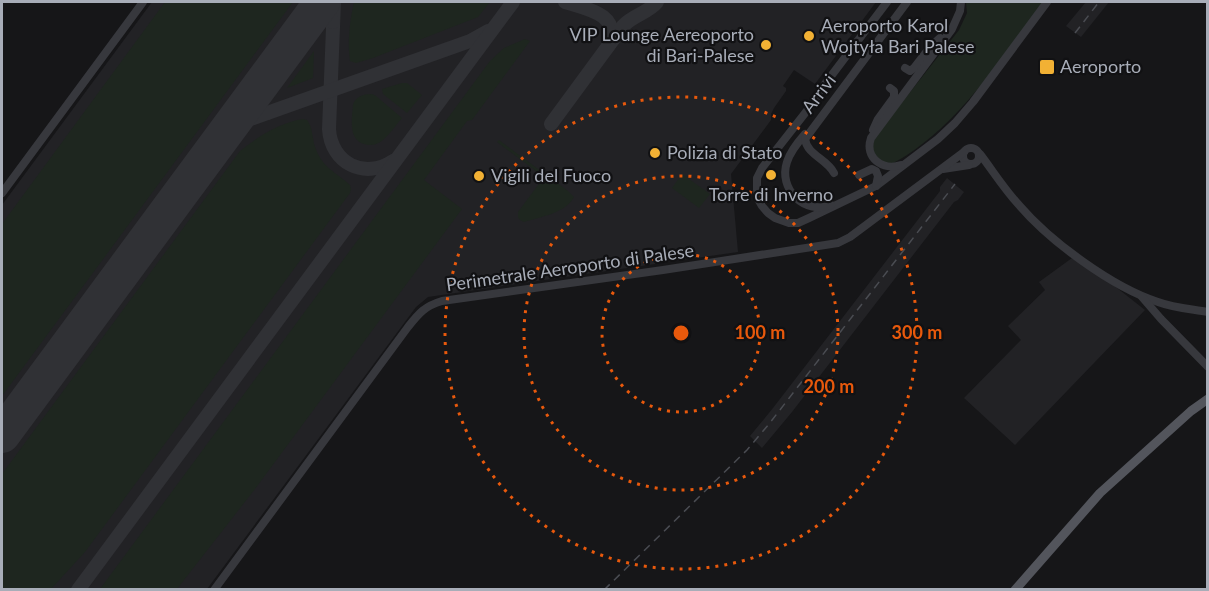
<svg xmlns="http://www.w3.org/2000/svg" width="1209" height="591" viewBox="0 0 1209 591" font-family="Lato,sans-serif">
<rect width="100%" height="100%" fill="#161618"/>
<!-- built -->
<g fill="#222225">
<polygon points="152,2 876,2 815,84 794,70 783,86 786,88 786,91 774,108 771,114 771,120 731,174 738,252 668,262 663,248 655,250 657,260 655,264 428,297 416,307 207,589 2,590 2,205"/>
<polygon points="1086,2 1109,2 1081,37 1066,26"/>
<polygon points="947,178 964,192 958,200 954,202 792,412 762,448 750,436 773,408 940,191 940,187"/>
<polygon points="1072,258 1112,284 1145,310 1015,445 964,398 1021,340 1008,326 1045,290 1039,282"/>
</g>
<!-- green -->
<g fill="#1e261f">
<polygon points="165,2 293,2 2,396 2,224"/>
<path d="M354 2H490L478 17 373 58 356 63 350 61C347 42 350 20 354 2Z"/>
<path d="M966 2H1044C1002 57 958 126 897 161L893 163H883L872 152 874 138 959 30 967 13Z"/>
<polygon points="525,39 530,41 472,120 467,121 424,180 462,209 255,489 177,589 100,589 490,61 504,48"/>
<polygon points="314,51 313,78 287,88"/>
<polygon points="402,83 407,83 422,95 407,113 383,94 382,89"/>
<path d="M372 94 376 96 402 118C396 125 390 134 383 140 377 145 371 146 364 144 348 139 352 119 353 105 355 97 363 94 372 94Z"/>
<path d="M303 119 307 120C313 128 312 138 315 147 323 169 335 171 350 185L351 189 350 193 85 552 51 589H2V474L240 151C259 136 279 123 303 119Z"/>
<path d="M499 140 568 191 574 197C566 213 540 217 524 222L520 220 518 217V212L544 177 497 142Z"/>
<polygon points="682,174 710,194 699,208 672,188"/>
</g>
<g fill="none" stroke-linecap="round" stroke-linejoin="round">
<!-- taxiway -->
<g stroke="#303135" stroke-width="14">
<path d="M334 2 329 129C331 163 364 180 393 161"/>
<path d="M565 2C587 9 621 14 609 45"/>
<path d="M310 17C321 11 326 12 333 22"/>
<path d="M255 92C250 104 254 111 267 113"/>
<path d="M551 124 623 26C633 15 648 13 657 2"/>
<polyline points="223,136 237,124 245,121 470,41 488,31"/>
<polyline points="78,590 513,2"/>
</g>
<!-- runway -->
<polyline stroke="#303135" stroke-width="36" points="2,435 322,2"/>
<!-- minor -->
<g stroke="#37383d" stroke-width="8">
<polyline points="887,2 822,88 813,103 762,168 757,178 757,189 758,199 762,206 768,213 775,218 789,223 798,223 809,218 876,186 938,139 955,123 973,102 1047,2"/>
<polyline points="905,68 910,71 914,68 931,46 940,38"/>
<polyline points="873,130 878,119 894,97 894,91 890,88"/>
<path d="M805 134C798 142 790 152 787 162 778 189 804 215 831 205"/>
<circle cx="971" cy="156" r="8"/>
<path d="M980 154C993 171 1004 189 1019 205 1051 242 1112 287 1158 302 1174 308 1191 309 1208 312"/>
<path d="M901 165C883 171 864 158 871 138L952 29 960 11 961 2"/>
<polyline points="943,169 969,165"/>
<path d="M834 173C827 159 807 155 805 139L907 2"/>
<polyline points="859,175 872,169 876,171 878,176 876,186"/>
<polyline points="2,193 143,2"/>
<polyline points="1142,297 1161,319 1208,367"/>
<path d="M214 590 408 327C419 313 425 306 442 301L663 270 838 243 850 237 964 152"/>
</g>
<!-- major -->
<polyline stroke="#53555c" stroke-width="9" points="1015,590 1100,493 1191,411 1208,399"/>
<!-- rail -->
<g stroke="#4a4c52" stroke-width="1.5" stroke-dasharray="8 6" stroke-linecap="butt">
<polyline points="1075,33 1099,2"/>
<polyline points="604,590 747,450 769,424 955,184"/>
</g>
</g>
<!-- distance rings -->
<g fill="none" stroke="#e8590c" stroke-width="3" stroke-dasharray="3 6">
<circle cx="681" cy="333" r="79"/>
<circle cx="681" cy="333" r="157"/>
<circle cx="681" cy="333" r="236"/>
</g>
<!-- markers -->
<g fill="#f2b134" stroke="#111113" stroke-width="2">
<circle cx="809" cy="36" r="6"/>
<circle cx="766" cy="45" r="6"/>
<rect x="1039" y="59" width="16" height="16" rx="3"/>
<circle cx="655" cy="153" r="6"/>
<circle cx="771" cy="175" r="6"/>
<circle cx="479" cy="176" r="6"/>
</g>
<g text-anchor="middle" stroke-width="4.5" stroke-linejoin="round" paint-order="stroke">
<!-- poi labels -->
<g font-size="18" fill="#a8adb8" stroke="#111113" text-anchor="start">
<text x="821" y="32">Aeroporto Karol<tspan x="821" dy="21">Wojtyła Bari Palese</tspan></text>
<text x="754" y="41" text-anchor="end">VIP Lounge Aereoporto<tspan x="754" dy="21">di Bari-Palese</tspan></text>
<text x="1060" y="73">Aeroporto</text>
<text x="667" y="159">Polizia di Stato</text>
<text x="491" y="182">Vigili del Fuoco</text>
<text x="771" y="201" text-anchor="middle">Torre di Inverno</text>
</g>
<!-- street labels -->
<g font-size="18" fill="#a8adb8" stroke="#111113">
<text transform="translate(819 94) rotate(-53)" y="6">Arrivi</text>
<text transform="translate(570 268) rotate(-8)" y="6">Perimetrale Aeroporto di Palese</text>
</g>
</g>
<circle cx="681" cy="333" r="9" fill="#e8590c" stroke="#111113" stroke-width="3"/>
<g font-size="18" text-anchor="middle" font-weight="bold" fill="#e8590c" stroke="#111113" stroke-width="4.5" stroke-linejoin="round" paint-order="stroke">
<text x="760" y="339">100 m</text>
<text x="917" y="339">300 m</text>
<text x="829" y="393">200 m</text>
</g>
<!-- border -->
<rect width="1209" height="591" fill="none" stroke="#a8adb8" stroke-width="6"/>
</svg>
